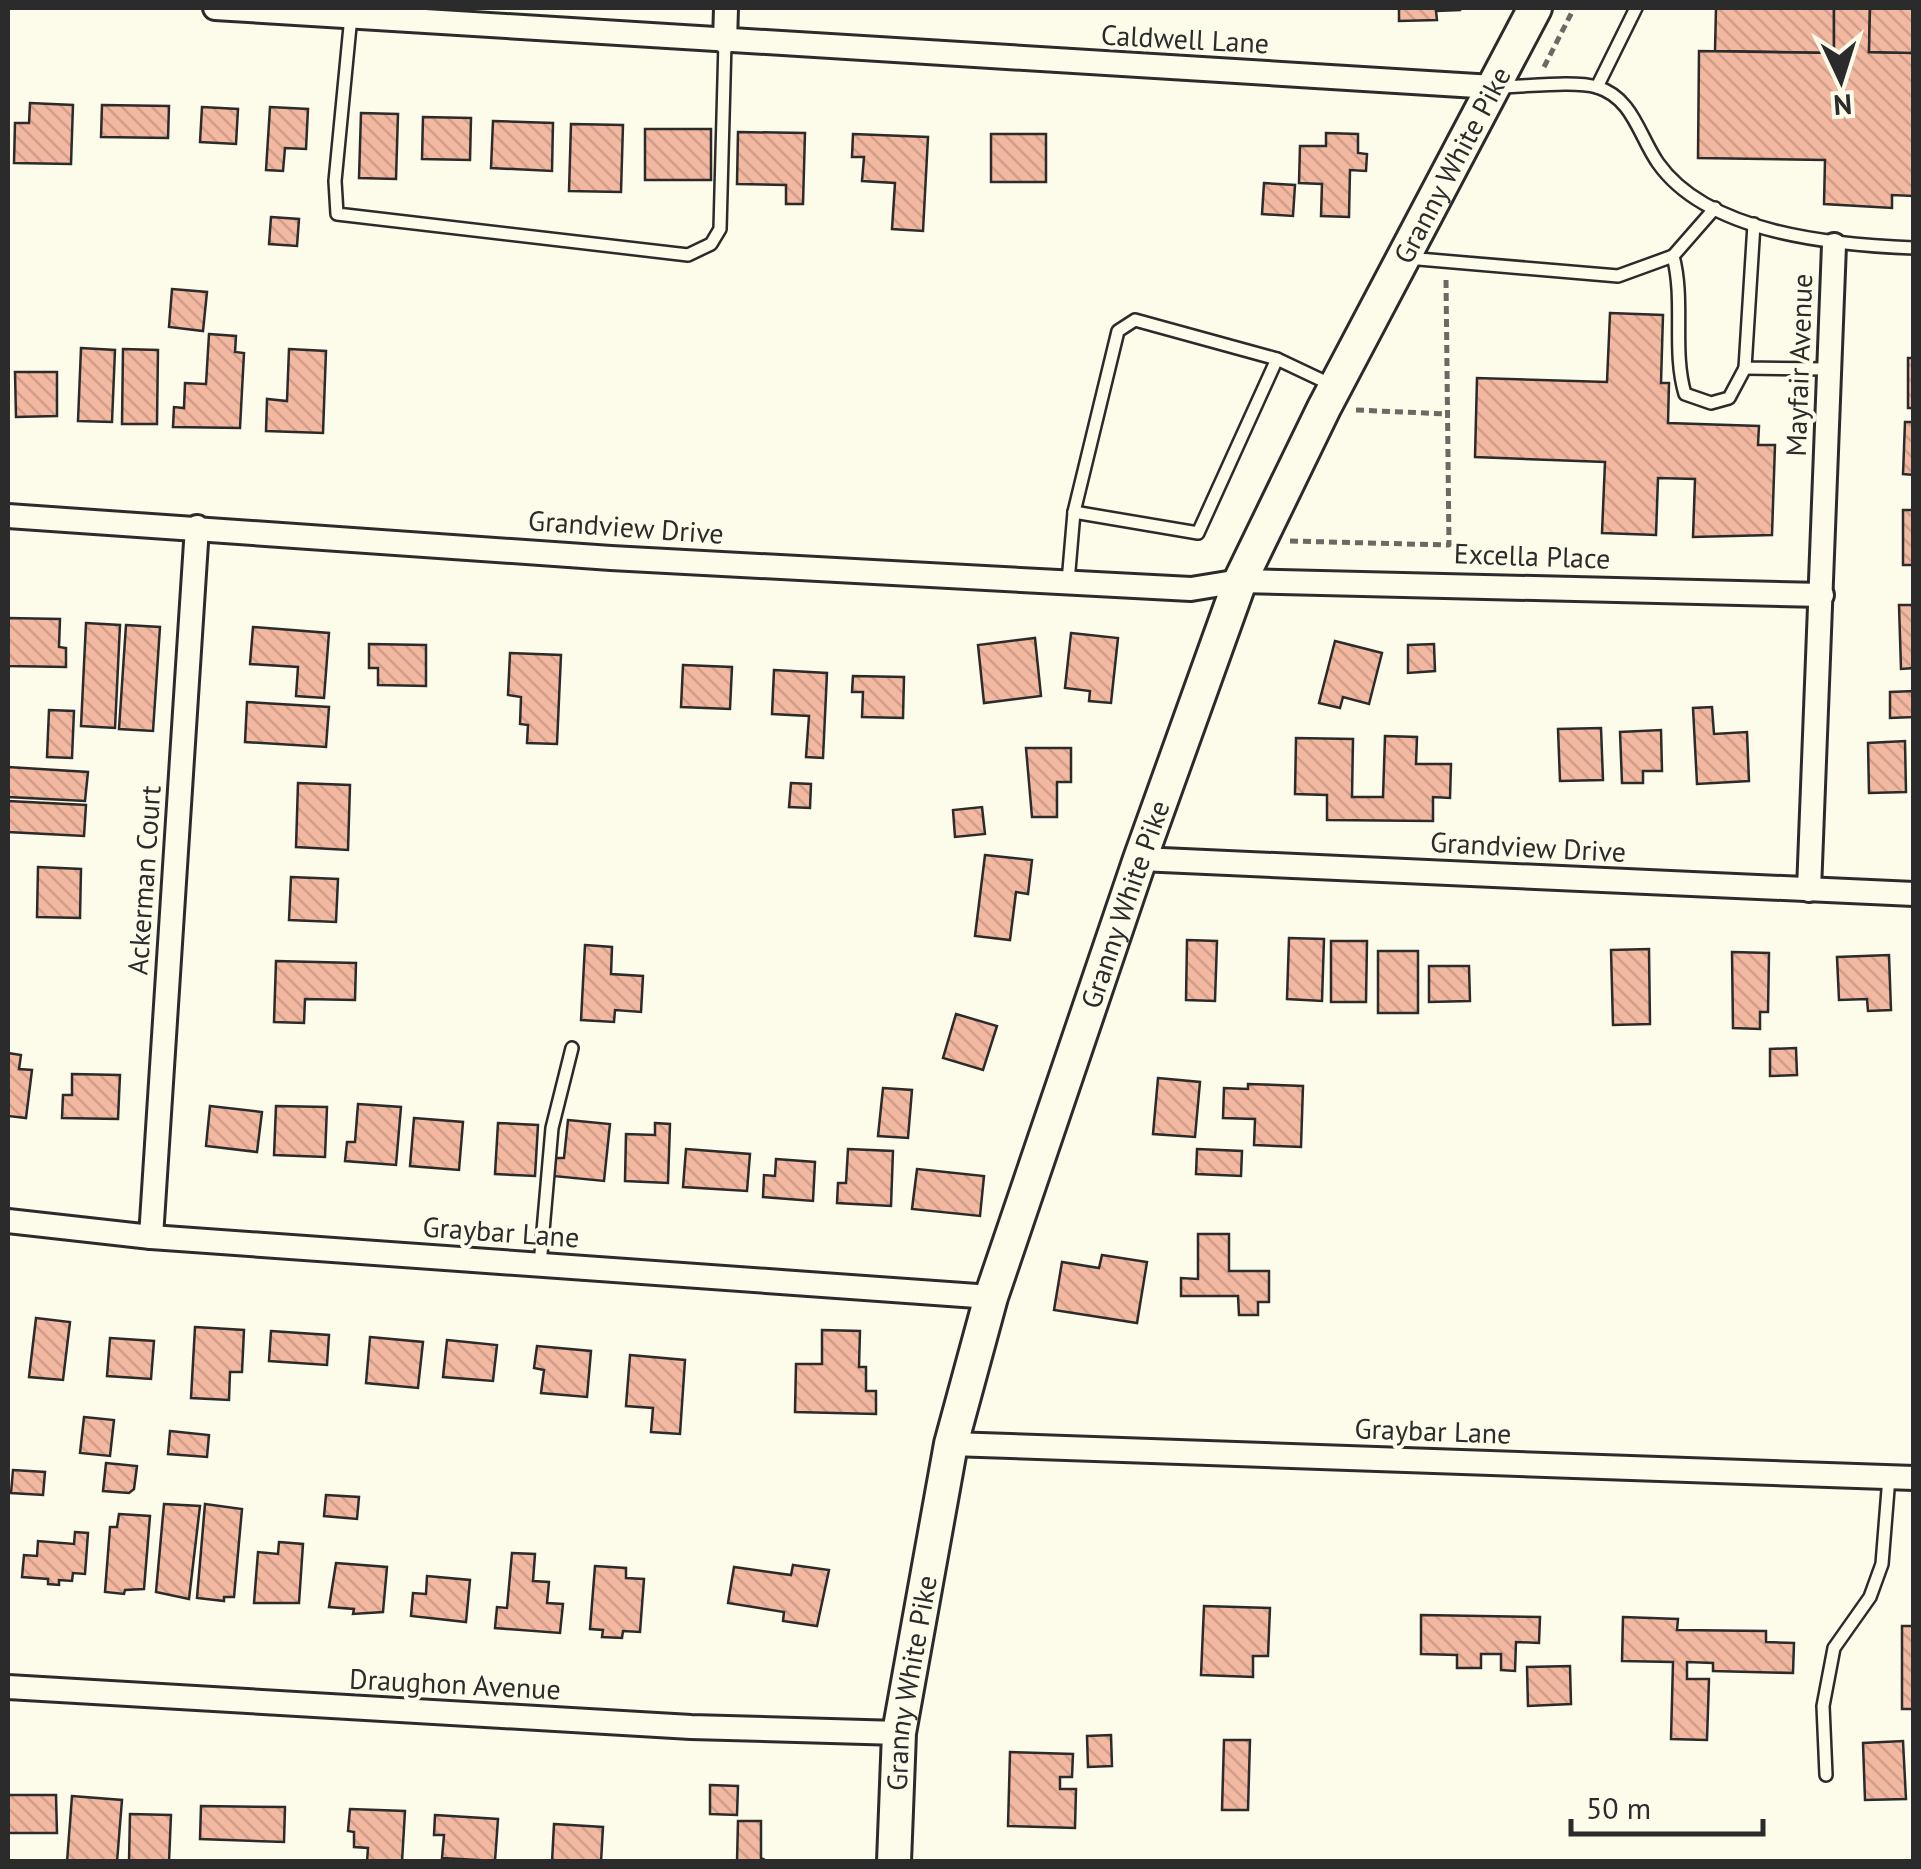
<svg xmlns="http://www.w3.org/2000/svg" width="1921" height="1869" viewBox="0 0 1921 1869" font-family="'PT Sans',sans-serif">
<defs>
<pattern id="building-back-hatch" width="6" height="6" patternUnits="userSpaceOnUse" patternTransform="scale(2.5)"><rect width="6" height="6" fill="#f2b8a0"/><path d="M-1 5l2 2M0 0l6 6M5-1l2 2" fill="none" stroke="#d09e8a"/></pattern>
</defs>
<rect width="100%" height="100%" fill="#fdfbea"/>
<!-- building -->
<g fill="url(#building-back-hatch)" stroke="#2b2b2b" stroke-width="2.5">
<polygon points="1399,8 1460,8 1460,10 1436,11 1437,20 1399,21"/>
<polygon points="1716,8 1834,8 1834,53 1715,51"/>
<polygon points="1834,8 1870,8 1869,52 1914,53 1913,196 1892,195 1892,208 1824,204 1825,160 1698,158 1699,51 1834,53"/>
<polygon points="1870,8 1914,8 1914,53 1869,52"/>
<polygon points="30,103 73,105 71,164 14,163 15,123 29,123"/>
<polygon points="102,105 169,106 168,138 101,137"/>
<polygon points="202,107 238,109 236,144 200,142"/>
<polygon points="270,107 308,109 306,149 285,148 283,171 266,170"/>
<polygon points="361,113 398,114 396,179 359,178"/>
<polygon points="423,117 471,118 470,160 422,159"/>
<polygon points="493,121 553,123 552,171 491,168"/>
<polygon points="571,124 623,125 621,192 569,191"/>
<rect x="645" y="129" width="66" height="51"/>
<polygon points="738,132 805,133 803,204 786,204 786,185 737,184"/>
<polygon points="1326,133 1358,134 1358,153 1367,154 1366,171 1350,170 1349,217 1321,216 1322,184 1299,183 1300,146 1326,146"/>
<polygon points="853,134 928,137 923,231 892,229 895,183 862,181 864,157 852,157"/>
<rect x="991" y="134" width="55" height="48"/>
<polygon points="1264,183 1295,185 1293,216 1262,214"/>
<polygon points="271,217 299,219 297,246 269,244"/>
<polygon points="172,289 207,292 203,331 169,327"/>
<polygon points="1610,313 1663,315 1661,383 1669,383 1668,423 1759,426 1758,445 1775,445 1772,535 1693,537 1695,479 1658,478 1656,535 1602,533 1605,462 1475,457 1477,378 1607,382"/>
<polygon points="209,334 236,336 235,352 244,353 240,428 173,427 174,407 184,408 185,383 206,384"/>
<polygon points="81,348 115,350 112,422 78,421"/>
<polygon points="123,349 158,350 157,424 122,424"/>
<polygon points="289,349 326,351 323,433 266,431 267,399 287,401"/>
<rect x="1908" y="358" width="6" height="50"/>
<polygon points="15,372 57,372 57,416 16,417"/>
<polygon points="1905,422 1914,422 1914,475 1903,474"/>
<rect x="1903" y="510" width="11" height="55"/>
<polygon points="1899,605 1914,605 1914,668 1901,669"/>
<polygon points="8,618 60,619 59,647 66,648 66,667 8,666"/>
<polygon points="86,623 120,625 115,728 81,726"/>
<polygon points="126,625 160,627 153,731 119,729"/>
<polygon points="253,627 329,633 324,698 296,696 298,667 250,664"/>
<polygon points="1071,633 1118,638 1111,703 1089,701 1090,691 1065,688"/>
<polygon points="1035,638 1041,696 984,703 978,645"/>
<polygon points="1335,641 1382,653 1369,704 1343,697 1340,708 1319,703"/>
<polygon points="369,644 426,645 426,686 378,685 378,668 369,668"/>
<polygon points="1434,644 1435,671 1408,673 1408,645"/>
<polygon points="510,653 561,655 557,744 527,743 528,725 520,724 521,697 508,695"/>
<polygon points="683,665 732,667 730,709 681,707"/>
<polygon points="774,670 827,673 823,758 806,757 809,716 772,714"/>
<polygon points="853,676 904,677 903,718 862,717 863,692 852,692"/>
<polygon points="1914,691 1914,717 1890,718 1890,692"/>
<polygon points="247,702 329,707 326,747 245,742"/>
<polygon points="1712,707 1714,734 1747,732 1749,781 1697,784 1693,708"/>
<polygon points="49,710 74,711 72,758 47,757"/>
<polygon points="1601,728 1603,780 1560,781 1558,729"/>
<polygon points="1661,730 1662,771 1643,771 1643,783 1622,783 1620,732"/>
<polygon points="1385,736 1417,737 1416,764 1451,764 1450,798 1433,797 1433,821 1327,820 1327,795 1295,794 1296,738 1353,739 1352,797 1383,797"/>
<polygon points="1905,741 1906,792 1869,793 1868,743"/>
<polygon points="1026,748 1071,748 1071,782 1057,782 1057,817 1032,817"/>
<polygon points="8,767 88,772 85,801 8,797"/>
<polygon points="298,783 350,785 348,850 296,847"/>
<polygon points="791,783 811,784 810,808 789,807"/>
<polygon points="8,801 86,805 84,836 8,832"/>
<polygon points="982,807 985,834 955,837 953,810"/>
<polygon points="985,855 1032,860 1028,894 1016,892 1010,940 975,936"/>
<polygon points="38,867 81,869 80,918 37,917"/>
<polygon points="291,877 338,879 336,922 289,920"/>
<polygon points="1289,938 1324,939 1322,1001 1287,999"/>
<polygon points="1187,940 1217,941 1215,1001 1186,1000"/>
<polygon points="1331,941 1367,941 1366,1002 1331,1002"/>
<polygon points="585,945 612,947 611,974 643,976 641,1012 615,1010 614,1022 581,1020"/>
<polygon points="1649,949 1650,1024 1613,1025 1611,950"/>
<rect x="1378" y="951" width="40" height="62"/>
<polygon points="1732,952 1769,953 1768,1012 1760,1012 1760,1029 1733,1028"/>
<polygon points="1889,955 1891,1010 1868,1011 1867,999 1839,1000 1837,957"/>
<polygon points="276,961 356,963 355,1000 305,999 304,1023 274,1022"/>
<polygon points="1429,966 1469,966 1470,1001 1429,1002"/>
<polygon points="956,1014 997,1026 983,1070 943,1058"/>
<polygon points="1796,1048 1797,1075 1770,1076 1770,1049"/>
<polygon points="8,1053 21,1055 19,1069 32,1070 26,1118 8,1116"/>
<polygon points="72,1074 120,1075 118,1119 62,1118 63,1095 72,1095"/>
<polygon points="1158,1078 1200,1082 1195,1137 1153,1134"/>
<polygon points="1248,1084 1303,1086 1301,1147 1254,1145 1255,1119 1223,1118 1224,1088 1248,1089"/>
<polygon points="883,1088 912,1090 908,1138 878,1136"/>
<polygon points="358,1104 401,1107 396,1165 345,1161 347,1142 355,1142"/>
<polygon points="210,1106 262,1112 257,1152 206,1146"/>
<polygon points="276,1106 327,1107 325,1157 274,1155"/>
<polygon points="414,1118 463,1122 459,1170 410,1166"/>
<polygon points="568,1120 610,1124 604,1181 553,1176 555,1158 564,1158"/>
<polygon points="498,1123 538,1125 535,1176 495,1174"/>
<polygon points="655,1123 670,1124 668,1183 625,1181 626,1134 655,1135"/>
<polygon points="686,1149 750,1154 747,1191 683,1187"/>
<polygon points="848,1149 893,1151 891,1206 837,1203 838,1183 846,1183"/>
<polygon points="1197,1149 1242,1151 1241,1176 1196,1174"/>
<polygon points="776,1159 815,1162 813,1201 763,1197 764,1175 775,1176"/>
<polygon points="917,1169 984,1176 980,1216 912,1209"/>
<polygon points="1198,1234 1229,1234 1229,1271 1269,1271 1269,1302 1258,1302 1258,1315 1239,1315 1238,1296 1181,1296 1181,1278 1198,1279"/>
<polygon points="1102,1255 1147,1262 1137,1323 1054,1310 1062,1262 1099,1268"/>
<polygon points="36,1318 70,1322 63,1380 29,1377"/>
<polygon points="195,1327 244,1330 242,1372 230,1372 229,1400 191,1398"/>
<polygon points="822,1330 860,1331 859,1367 866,1367 866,1391 876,1391 876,1414 795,1412 796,1364 822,1364"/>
<polygon points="271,1331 329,1335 327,1365 269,1361"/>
<polygon points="370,1337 423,1342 418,1388 366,1383"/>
<polygon points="110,1338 154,1341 151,1379 107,1376"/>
<polygon points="447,1340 497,1345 493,1381 443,1377"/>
<polygon points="537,1346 591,1351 587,1397 541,1393 544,1370 534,1368"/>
<polygon points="630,1355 685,1360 680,1434 651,1432 653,1408 626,1406"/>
<polygon points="84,1417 114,1420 110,1456 80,1453"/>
<polygon points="170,1431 209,1435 207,1457 168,1454"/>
<polygon points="106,1463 137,1466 134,1489 129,1493 103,1491"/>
<polygon points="13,1470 45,1472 43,1495 11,1493"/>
<polygon points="326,1495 359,1497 357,1519 324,1516"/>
<polygon points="164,1504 200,1506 189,1599 156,1592"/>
<polygon points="205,1504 242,1509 234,1597 224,1597 224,1601 197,1598"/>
<polygon points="119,1514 150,1516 144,1589 125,1590 124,1594 105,1592 110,1527 117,1527"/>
<polygon points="75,1532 88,1533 85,1574 73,1573 72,1581 59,1580 59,1585 48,1584 48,1579 22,1577 24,1555 37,1556 38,1541 74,1544"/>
<polygon points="279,1542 303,1544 299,1603 254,1603 258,1552 278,1554"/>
<polygon points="512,1553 535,1554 533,1581 549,1582 547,1603 563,1604 560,1633 495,1628 497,1607 507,1608"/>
<polygon points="336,1563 387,1567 383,1612 353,1614 354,1609 329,1607"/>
<polygon points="793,1565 829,1570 817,1626 783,1621 784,1612 728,1603 734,1567 791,1575"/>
<polygon points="595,1566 626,1568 626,1578 644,1579 640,1632 623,1631 622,1638 602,1637 603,1630 590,1629"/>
<polygon points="427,1576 470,1580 466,1622 411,1616 413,1593 426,1594"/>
<polygon points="1204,1606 1270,1608 1268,1656 1253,1656 1253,1677 1201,1675"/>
<polygon points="1421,1615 1540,1617 1539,1643 1516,1642 1515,1671 1501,1670 1501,1654 1481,1654 1481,1668 1457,1668 1457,1655 1421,1654"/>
<polygon points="1623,1617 1678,1619 1677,1630 1766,1631 1766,1642 1794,1643 1793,1673 1713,1671 1713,1663 1687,1662 1687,1679 1709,1679 1707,1740 1671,1739 1673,1662 1622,1661"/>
<rect x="1902" y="1626" width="12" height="83"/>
<polygon points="1570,1666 1571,1704 1528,1706 1527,1667"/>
<polygon points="1111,1735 1112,1766 1088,1767 1087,1736"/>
<polygon points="1224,1740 1250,1740 1248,1810 1222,1810"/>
<polygon points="1903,1741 1906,1799 1865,1800 1863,1743"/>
<polygon points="1010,1752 1073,1754 1072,1777 1060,1777 1060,1789 1076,1789 1075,1828 1008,1826"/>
<polygon points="710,1785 738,1786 737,1815 710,1814"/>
<polygon points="8,1795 56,1795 57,1833 8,1833"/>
<polygon points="72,1796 122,1800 117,1862 67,1862"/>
<polygon points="201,1806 285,1807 284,1842 200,1839"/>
<polygon points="350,1809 405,1811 402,1862 367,1862 368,1848 354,1847 354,1832 348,1831"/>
<polygon points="130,1814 171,1815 169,1862 129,1862"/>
<polygon points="435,1815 498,1819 495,1861 442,1858 444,1835 434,1835"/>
<polygon points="738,1821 761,1821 761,1858 769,1862 737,1862"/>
<polygon points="554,1824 603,1827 601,1862 552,1862"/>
</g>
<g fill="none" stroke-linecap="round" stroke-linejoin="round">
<!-- lane casing -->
<g stroke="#2b2b2b" stroke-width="16">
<g id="lane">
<polyline points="351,16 335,181 337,214 688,255 711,244 720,229 725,42"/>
<path d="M1497 87C1523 87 1574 80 1597 87 1633 98 1639 136 1658 163 1708 234 1835 245 1914 248"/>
<polyline points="1597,87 1636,8"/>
<polyline points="1754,224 1745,368 1829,369"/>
<path d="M1673 256C1685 301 1672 350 1685 394L1711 403 1729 398 1745 368"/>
<polyline points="1407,258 1618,276 1673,256 1715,208"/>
<polyline points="1074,512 1118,331 1135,320 1277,359 1332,385"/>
<polyline points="1068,582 1074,512 1198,533 1277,359"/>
<polyline points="540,1265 552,1128 572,1048"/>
<polyline points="1826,1775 1823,1706 1834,1648 1870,1597 1882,1564 1889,1477"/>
</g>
</g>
<!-- street casing -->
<g stroke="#2b2b2b" stroke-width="28">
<g id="street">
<polyline points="215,8 1493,87"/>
<polyline points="725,42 726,8"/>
<polyline points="8,516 611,558 1191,589 1240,581 1822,595"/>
<polyline points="1140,859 1914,894"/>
<polyline points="1809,890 1834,245"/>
<polyline points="8,1221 151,1237 991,1297"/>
<polyline points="151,1237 197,527"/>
<polyline points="951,1444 1914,1478"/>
<polyline points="8,1687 691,1727 899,1733"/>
</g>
</g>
<!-- secondary casing -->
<g stroke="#2b2b2b" stroke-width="38">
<g id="secondary">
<path id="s1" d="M894 1862 899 1733 951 1444 991 1297 1140 859 1240 581 1324 408 1535 8"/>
</g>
</g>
<!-- path -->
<g stroke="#6a6964" stroke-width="5" stroke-dasharray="8 5" stroke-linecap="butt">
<polyline points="1544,67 1574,8"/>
<polyline points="1356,410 1448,414"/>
<polyline points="1290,541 1449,545 1446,279"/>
</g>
<!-- lane -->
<use href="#lane" stroke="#fdfbea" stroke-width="11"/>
<!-- street -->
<use href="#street" stroke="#fdfbea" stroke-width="22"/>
<!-- secondary -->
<use href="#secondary" stroke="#fdfbea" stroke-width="32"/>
</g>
<g text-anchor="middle" stroke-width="8" stroke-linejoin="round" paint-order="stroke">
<!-- street labels -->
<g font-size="28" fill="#2b2b2b" stroke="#fdfbea">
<text transform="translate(1185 39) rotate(3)" y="10">Caldwell Lane</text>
<text dy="10" stroke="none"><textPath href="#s1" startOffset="1800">Granny White Pike</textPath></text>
<text transform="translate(1799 365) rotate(-88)" y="10">Mayfair Avenue</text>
<text transform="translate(626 527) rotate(4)" y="10">Grandview Drive</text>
<text transform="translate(1532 556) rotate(2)" y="10">Excella Place</text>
<text transform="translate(1528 847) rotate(3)" y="10">Grandview Drive</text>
<text transform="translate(144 880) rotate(-86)" y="10">Ackerman Court</text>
<text dy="10" stroke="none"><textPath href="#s1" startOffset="990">Granny White Pike</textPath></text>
<text transform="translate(501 1232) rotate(4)" y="10">Graybar Lane</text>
<text transform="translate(1433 1431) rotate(2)" y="10">Graybar Lane</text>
<text transform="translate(455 1684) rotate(3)" y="10">Draughon Avenue</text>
<text dy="10" stroke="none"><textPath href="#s1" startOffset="180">Granny White Pike</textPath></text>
</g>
</g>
<!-- border -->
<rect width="1921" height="1869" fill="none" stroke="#2b2b2b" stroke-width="20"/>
<!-- north arrow -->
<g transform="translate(1841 80) rotate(176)" stroke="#fdfbea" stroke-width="8" paint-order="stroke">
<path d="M0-8L18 38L0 25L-18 38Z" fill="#2b2b2b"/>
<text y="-15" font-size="28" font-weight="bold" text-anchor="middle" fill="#2b2b2b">N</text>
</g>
<!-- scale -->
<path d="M1571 1819v15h192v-15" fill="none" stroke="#2b2b2b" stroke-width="5"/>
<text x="1586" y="1819" font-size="30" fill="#2b2b2b" stroke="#fdfbea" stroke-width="8" paint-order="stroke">50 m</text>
</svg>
